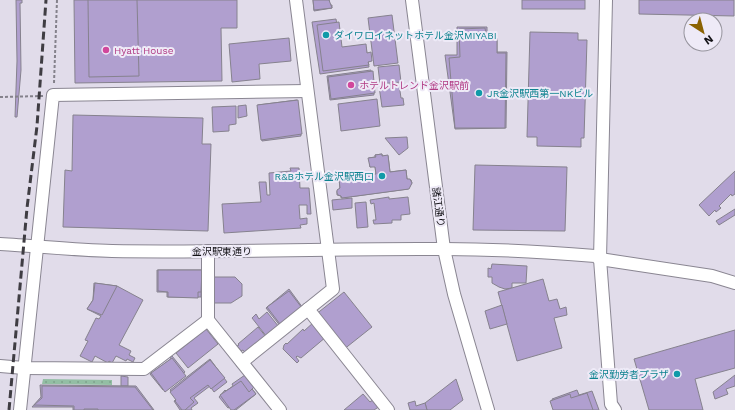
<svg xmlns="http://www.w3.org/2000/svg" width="735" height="410" viewBox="0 0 735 410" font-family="'Work Sans','Noto Sans JP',sans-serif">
<defs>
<pattern id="park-dots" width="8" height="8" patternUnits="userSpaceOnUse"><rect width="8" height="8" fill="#93bea4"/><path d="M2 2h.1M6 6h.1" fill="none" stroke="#7ea28c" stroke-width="1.8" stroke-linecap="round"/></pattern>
</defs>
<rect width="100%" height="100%" fill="#e1dcea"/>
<!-- park -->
<polygon fill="url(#park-dots)" points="43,379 112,380 112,385 42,384"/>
<!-- building -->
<g fill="#b09fcf" stroke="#86828e">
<polygon points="16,0 22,0 22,3 20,3 21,70 17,117 15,117 17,61"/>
<polygon points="74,0 237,0 237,28 221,28 222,81 75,83"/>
<polygon points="88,0 137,0 139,76 89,77"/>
<polygon points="313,0 329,0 330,5 332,5 332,8 314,11"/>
<polygon points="313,0 329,0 332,8 314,10"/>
<rect x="522" y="0" width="63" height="9"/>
<polygon points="639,0 734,0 734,16 639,14"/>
<polygon points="392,15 398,63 374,66 368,18"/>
<polygon points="336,19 341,50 366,47 369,67 320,74 312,22"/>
<polygon points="339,22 342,47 366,44 367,53 371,52 372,61 368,62 369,65 323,71 317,25"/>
<polygon points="457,27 487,27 487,33 491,33 491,38 497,38 497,52 507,52 506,128 455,129 445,55 457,55"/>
<polygon points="485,28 486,34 490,34 490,40 497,39 497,53 506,53 505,128 455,128 449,58 460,57 459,29"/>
<polygon points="530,32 578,33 578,40 587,40 584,138 581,138 581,147 537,146 537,137 527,137"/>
<polygon points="289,38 291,61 259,64 260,79 232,82 229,44"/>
<polygon points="399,65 401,82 380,84 378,67"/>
<polygon points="371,70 374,95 330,100 327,76"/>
<polygon points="373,71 375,93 331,99 328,77"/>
<polygon points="399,84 401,98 403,98 404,105 382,107 379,86"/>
<polygon points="377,99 380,126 341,131 338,104"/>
<polygon points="297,100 301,136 262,141 258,105"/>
<polygon points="298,100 302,134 261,140 257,105"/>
<polygon points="246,105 247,116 238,118 238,106"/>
<polygon points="236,106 236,124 229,125 229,131 213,132 212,107"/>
<polygon points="73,115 203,118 202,144 211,144 208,231 63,227 65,170 72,171"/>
<polygon points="407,137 408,148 399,155 385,138"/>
<polygon points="382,154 382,156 388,156 390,172 406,170 407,179 411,180 412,183 408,189 341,198 341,196 337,195 337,191 340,188 339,179 376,174 375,166 370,167 369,158 375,157 375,155"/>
<polygon points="382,154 382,156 388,155 390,172 406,170 407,179 410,179 412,183 409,189 342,198 341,196 338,195 337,193 337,190 340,188 339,179 376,174 375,167 370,167 368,158 376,157 375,155"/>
<polygon points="475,165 567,167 565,231 473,230"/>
<polygon points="290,168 299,168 300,188 309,188 311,214 307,214 307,205 299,205 300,219 307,218 307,224 300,225 301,228 224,233 222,204 261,202 259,182 266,182 267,195 270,195 269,173 291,171"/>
<polygon points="735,171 735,194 732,196 731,194 719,206 721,208 716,212 715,210 709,216 699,205"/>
<polygon points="389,197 389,199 408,197 410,214 401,215 401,220 392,220 392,223 374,224 373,220 376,220 374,203 371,204 370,200"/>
<polygon points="352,198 352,208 333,210 332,200"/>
<polygon points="366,202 368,227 357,228 355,203"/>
<polygon points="735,209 735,215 719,225 716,221"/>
<polygon points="492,264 527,266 526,283 512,283 512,288 505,289 499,287 492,283 492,277 488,277 488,268 491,269"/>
<polygon points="157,270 202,270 201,297 167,297 167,292 157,292"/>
<polygon points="158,270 202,270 201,292 198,292 198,298 168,297 168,292 158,291"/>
<polygon points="214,277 235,277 242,284 242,296 231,303 214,303"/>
<polygon points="543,279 549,301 557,299 560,309 566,307 567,315 554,318 562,348 517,361 498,292"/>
<polygon points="94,283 117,286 143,300 119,345 131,351 129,355 135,358 133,362 127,359 126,361 116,356 112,363 109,361 108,363 95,356 92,362 80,356 88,341 85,340 96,318 99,319 101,316 87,309 93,300"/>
<polygon points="95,283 117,286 102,315 87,309 93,300"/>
<polygon points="289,289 303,308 281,327 266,308"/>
<polygon points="289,291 302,308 280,324 267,307"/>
<polygon points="344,292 372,327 343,350 315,315"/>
<polygon points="502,305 507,324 490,329 485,311"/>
<polygon points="267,312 279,327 267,337 252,318 256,314 259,319"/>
<polygon points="314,322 326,337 301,358 297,356 296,357 299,361 297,363 283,349 284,345 286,343 287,344 303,329 304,331"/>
<polygon points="258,327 267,338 246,354 243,350 241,351 237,346 239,345 238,344"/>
<polygon points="206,329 218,344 188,368 176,353"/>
<polygon points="735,330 735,368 695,379 703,410 649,410 634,359"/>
<polygon points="172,356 185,372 163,390 150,374 171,359 170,357"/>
<polygon points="172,358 186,376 165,392 151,373"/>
<polygon points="210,359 227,382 214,392 210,386 194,398 198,403 191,408 192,410 180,410 174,401 177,399 170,390"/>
<polygon points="210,360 225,378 211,389 208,385 190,398 194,402 185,410 182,410 175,401 176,400 170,392"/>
<polygon points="245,375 254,387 252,389 256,394 236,410 233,410 230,407 228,408 219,397 225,390 226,391 233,386 232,384"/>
<polygon points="735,375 735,386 726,389 728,394 715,399 713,392"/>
<polygon points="121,376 128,377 128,386 121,386"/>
<polygon points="456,379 463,400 450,410 427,410 425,403"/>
<polygon points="241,381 249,392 252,389 256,394 234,410 231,410 220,395"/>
<polygon points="40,385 136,386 154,410 73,410 73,407 32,407 41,397"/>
<polygon points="42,386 135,387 153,410 98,410 98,409 84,409 84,410 74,410 74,406 34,405 42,398"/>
<polygon points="577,390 579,395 592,391 599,410 556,410 552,399"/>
<polygon points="587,393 593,410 553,410 550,401 570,394 571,398"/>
<polygon points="363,394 370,402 374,399 380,406 374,410 344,410"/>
<polygon points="415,401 416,406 425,403 427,410 410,410 408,403"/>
</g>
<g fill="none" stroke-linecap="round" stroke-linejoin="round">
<!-- minor casing -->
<g stroke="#8a8692" stroke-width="14">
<g id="minor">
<polyline points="412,0 444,249 454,294 488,410"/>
<polyline points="606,0 600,259 611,404 615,410"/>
<path d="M0 244C37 246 75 250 112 251 223 253 333 248 444 249 495 249 545 252 595 256L600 259 712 276 735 283"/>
<polyline points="208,251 208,320 280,410"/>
<polyline points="308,309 388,410"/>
<polyline points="242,362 333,289 296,0"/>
<polyline points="0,366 24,368 144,369 208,320"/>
<polyline points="20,410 53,95 307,91"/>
</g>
</g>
<!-- path -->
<g stroke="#84818b" stroke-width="2" stroke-dasharray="3 2" stroke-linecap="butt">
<polyline points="54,83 57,0"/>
<polyline points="0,97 43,96"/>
</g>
<!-- minor -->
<use href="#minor" stroke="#fff" stroke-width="12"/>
<!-- rail -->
<polyline stroke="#3f3d43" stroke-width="3" stroke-dasharray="8 4" stroke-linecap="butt" points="9,410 27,208 37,126 46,0"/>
</g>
<!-- markers -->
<g fill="#0f9aa8" stroke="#eeeaf7" stroke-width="1.5">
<circle cx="326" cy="35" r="4"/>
<circle cx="479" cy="93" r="4"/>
<circle cx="382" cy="176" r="4"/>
<circle cx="677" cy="374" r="4"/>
</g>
<g fill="#d1479c" stroke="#eeeaf7" stroke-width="1.5">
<circle cx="106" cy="50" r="4"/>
<circle cx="351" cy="85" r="4"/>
</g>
<g text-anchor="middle" stroke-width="4" stroke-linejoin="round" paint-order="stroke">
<!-- culture labels -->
<g font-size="10" fill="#0d838f" stroke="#eeeaf7" text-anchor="start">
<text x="334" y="39">ダイワロイネットホテル金沢MIYABI</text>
<text x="487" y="97">JR金沢駅西第一NKビル</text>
<text x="374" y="180" text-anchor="end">R&amp;Bホテル金沢駅西口</text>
<text x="669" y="378" text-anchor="end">金沢勤労者プラザ</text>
</g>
<!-- hotel labels -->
<g font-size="10" fill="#b23c85" stroke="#eeeaf7" text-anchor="start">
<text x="114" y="54">Hyatt House</text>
<text x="359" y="89">ホテルトレンド金沢駅前</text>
</g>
<!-- street labels -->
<g font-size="10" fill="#131216" stroke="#eeeaf7">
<text transform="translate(439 207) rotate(82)" y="4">諸江通り</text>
<text x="222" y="255">金沢駅東通り</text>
</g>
</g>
<!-- north arrow -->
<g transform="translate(703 32) rotate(144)"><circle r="19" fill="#eeeaf7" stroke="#96949d"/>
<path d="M0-3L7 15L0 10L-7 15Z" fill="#8b6303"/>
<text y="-6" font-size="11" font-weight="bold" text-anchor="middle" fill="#131216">N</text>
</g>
</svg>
